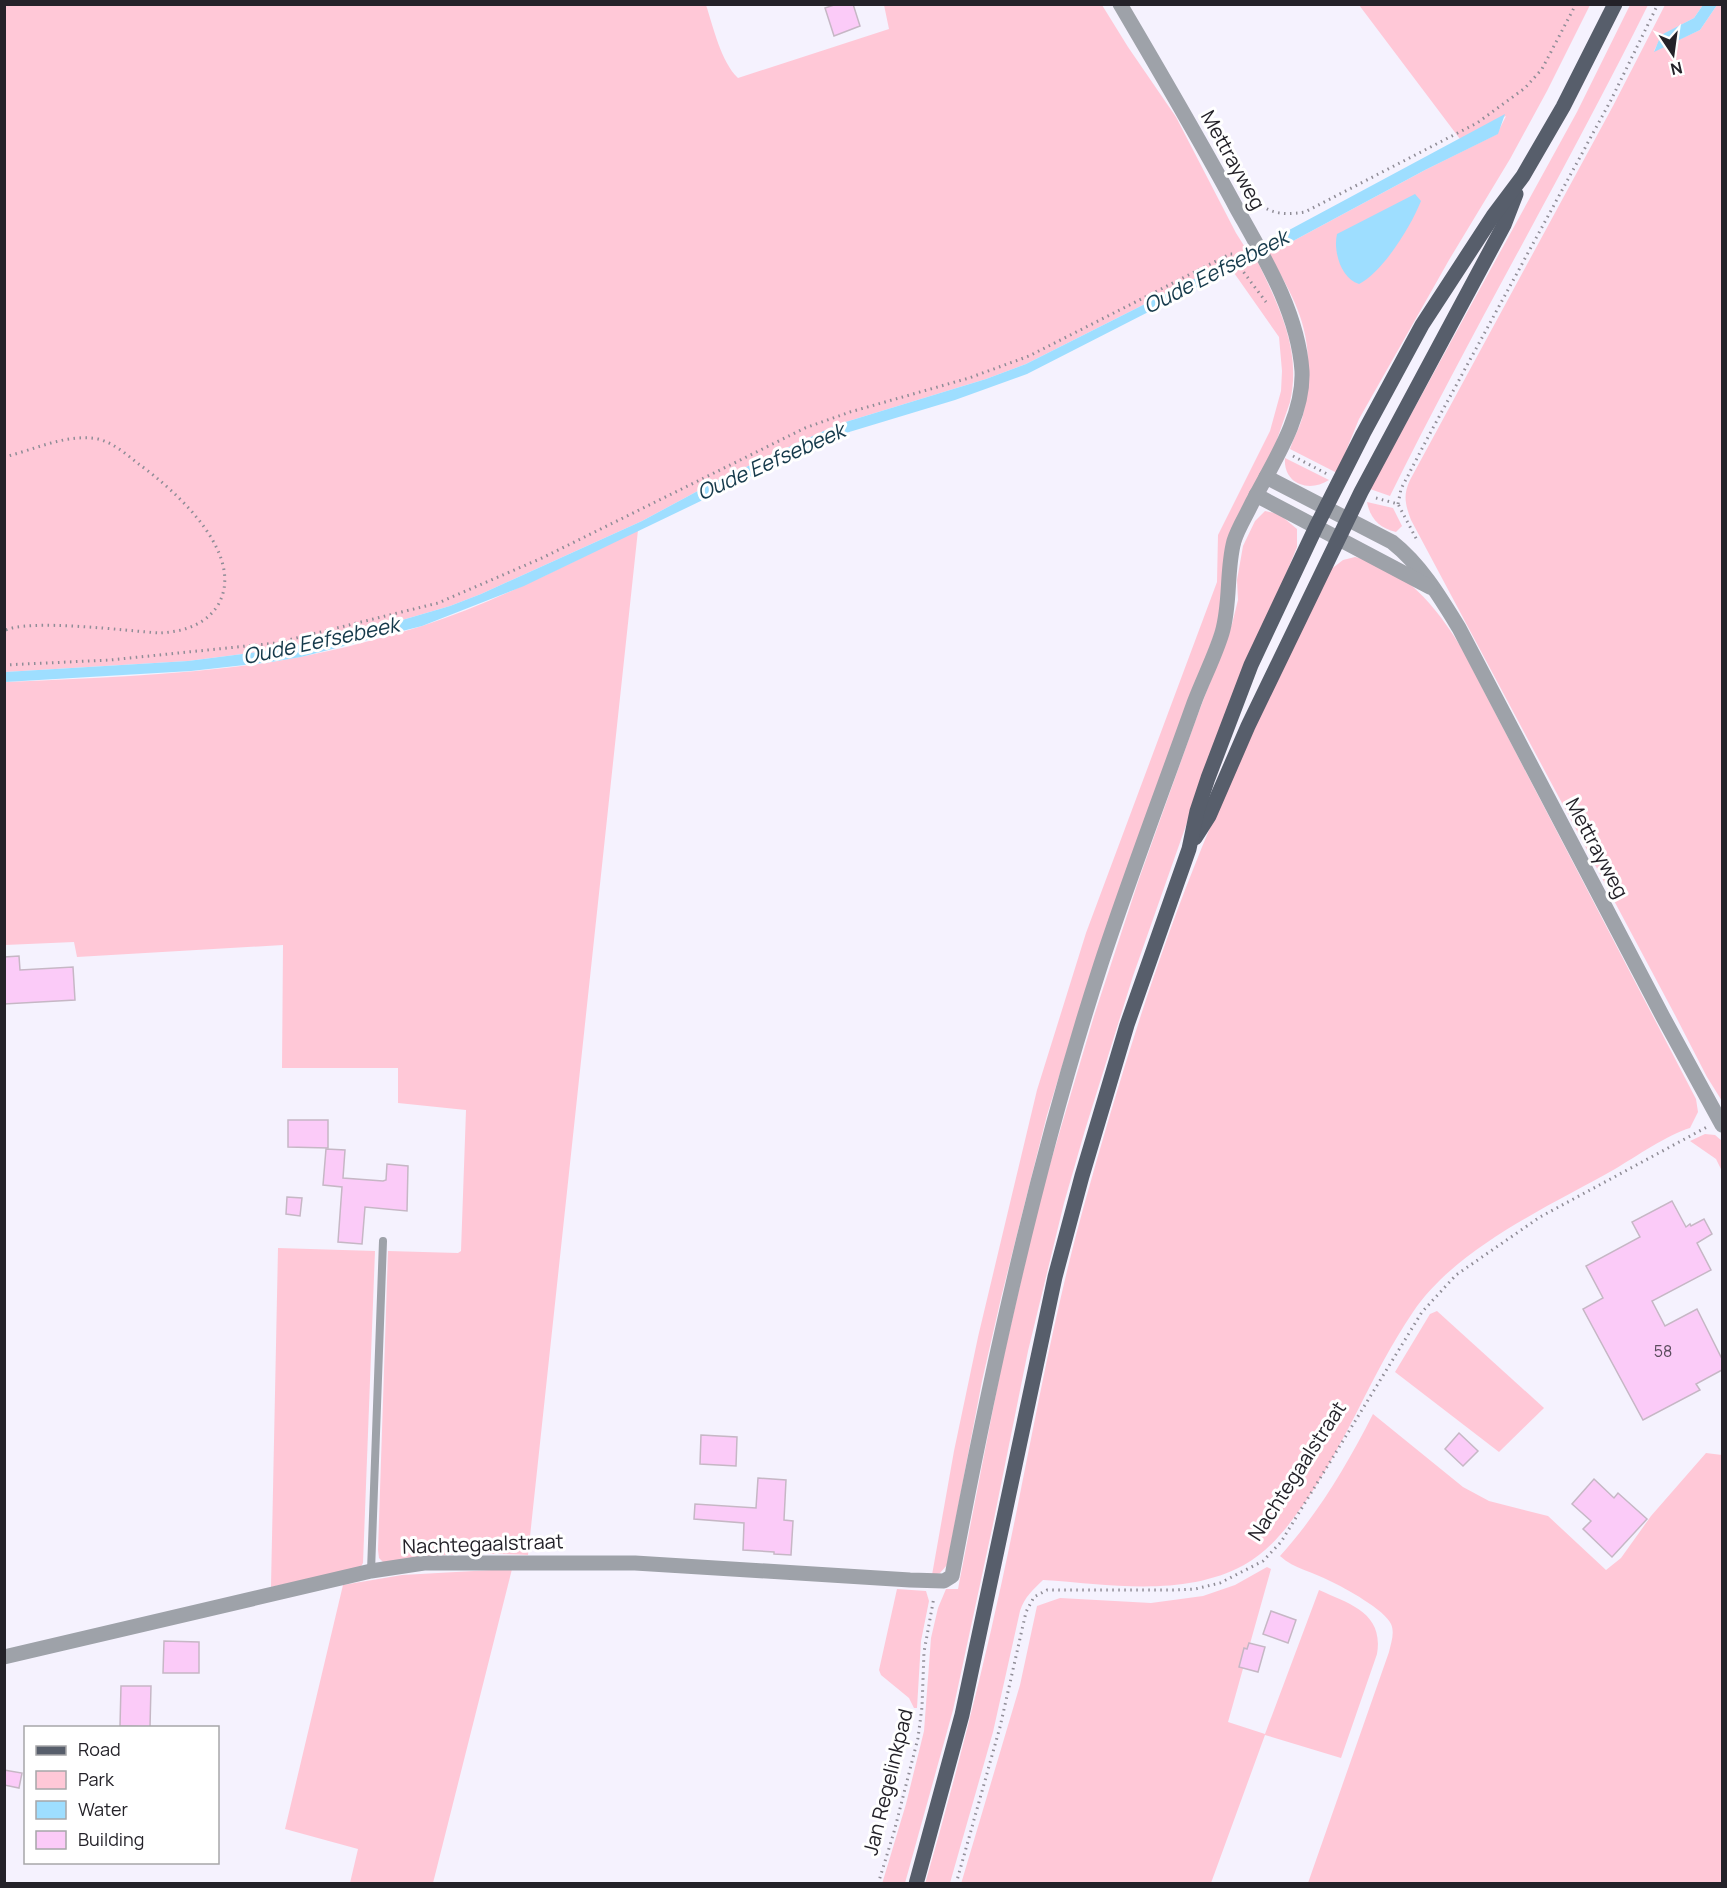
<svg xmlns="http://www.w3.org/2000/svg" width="1727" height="1888" viewBox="0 0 1727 1888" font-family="Manrope,sans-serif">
<rect width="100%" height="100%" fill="#f5f2fe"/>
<!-- green -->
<g fill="#ffc8d7">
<path d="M5 5H706C713 26 721 62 738 78L889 29 884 5H1102L1128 47 1176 117 1236 233 1248 252 1026 364 986 379 839 424 720 479 642 521 481 594 450 606 392 623 281 649 188 661 5 672Z"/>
<path d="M1359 5H1590L1547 91 1510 159 1449 260 1359 419 1337 473 1290 449C1293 439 1299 429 1302 419 1305 408 1306 398 1307 387 1313 329 1295 300 1268 252L1280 248 1425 170 1497 134 1506 116 1460 139Z"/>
<path d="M1630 5H1648C1566 170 1472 330 1390 496L1370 489 1577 112Z"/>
<path d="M1665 5H1703L1694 18 1662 35 1654 51 1700 30 1717 5H1722V1101L1707 1077 1675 1015 1411 520C1405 504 1403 495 1410 480L1613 106Z"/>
<path d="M1256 258C1278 305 1302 349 1290 402L1221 601 1217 626 1077 1018 1047 1115 1001 1298 982 1381 947 1565 940 1573 932 1575 954 1451 978 1337 1037 1090 1086 933 1217 582 1218 535 1270 431 1281 391 1282 371 1279 337 1232 270Z"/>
<path d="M1285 458 1329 480C1309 493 1283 484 1285 458Z"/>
<path d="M1367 502 1393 508 1402 526 1396 532C1379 528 1370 518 1367 502Z"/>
<polygon points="1265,511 1279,514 1297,529 1297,547 1203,777 1133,976 1085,1130 1064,1203 1028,1351 993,1524 953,1710 905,1883 882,1884 906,1804 924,1731 931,1638 938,1608 946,1589 958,1589 1001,1368 1040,1198 1094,1016 1139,879 1195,722 1232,624 1238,600 1237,580 1243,546 1255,521"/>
<path d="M638 530 528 1555C481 1553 431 1553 384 1563L379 1558 378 1550 388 1251 458 1253 461 1251 466 1110 398 1103V1068H282L283 945 77 957 74 942 5 945V682C94 678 183 675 272 662 322 654 373 641 422 626 497 602 567 564 638 530Z"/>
<path d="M1355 557C1403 565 1437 608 1461 647L1696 1099 1698 1112 1690 1128C1669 1134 1635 1157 1615 1169 1548 1207 1457 1247 1413 1312 1370 1375 1344 1450 1298 1512 1283 1533 1267 1552 1244 1565 1183 1598 1109 1584 1043 1580 1033 1590 1025 1596 1020 1611L993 1732 950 1883 925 1884C954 1783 980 1683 1002 1581 1029 1457 1049 1332 1083 1209 1117 1087 1154 965 1202 847 1241 753 1286 662 1330 570L1343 560Z"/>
<polygon points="1705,1134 1715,1135 1722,1141 1722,1171 1716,1159 1690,1141"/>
<polygon points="278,1248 375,1251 363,1563 360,1568 271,1587"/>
<polygon points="1437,1311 1544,1408 1499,1452 1395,1372 1430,1314"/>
<path d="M1373 1414 1463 1487 1489 1501 1548 1516 1606 1570 1621 1558 1651 1516 1706 1453 1722 1455V1883H1308L1389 1652C1391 1643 1395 1633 1391 1624 1385 1610 1345 1588 1330 1581 1314 1572 1294 1569 1280 1556 1318 1514 1347 1465 1373 1414Z"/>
<path d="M1267 1567 1271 1569 1228 1722 1265 1734 1319 1590C1350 1604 1384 1613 1377 1654L1341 1758 1265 1735 1211 1883 961 1884 1020 1685 1037 1606 1060 1598 1151 1603 1203 1596 1235 1585Z"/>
<polygon points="512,1569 433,1883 350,1883 358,1849 285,1829 343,1585 402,1575"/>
<polygon points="897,1589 926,1591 929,1601 921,1641 917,1708 914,1708 909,1698 881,1675 879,1670"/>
</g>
<!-- water -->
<g fill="#9edeff">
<polygon points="1703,5 1717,5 1700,30 1654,52 1661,35 1694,18"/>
<polygon points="1505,114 1498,134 1425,170 1280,248 1252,259 1027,374 955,400 836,436 524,586 422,626 301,657 271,662 191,671 5,682 5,672 188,661 281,649 392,623 450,606 481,594 642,521 720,479 839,424 986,379 1026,364 1248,252"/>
<path d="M1415 194 1421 201C1411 226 1383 272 1359 284 1341 279 1333 251 1337 234Z"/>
</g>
<!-- building -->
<g fill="#fbcbf8" stroke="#c6b7c5" stroke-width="1.5">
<polygon points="837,4 853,4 860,26 834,36 825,8"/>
<polygon points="19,956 20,970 73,967 75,1000 4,1004 4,957"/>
<polygon points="288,1120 328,1120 328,1148 288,1147"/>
<polygon points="326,1149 345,1150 343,1178 383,1181 386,1180 387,1164 408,1166 407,1211 365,1207 362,1244 338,1242 342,1187 323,1185"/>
<polygon points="287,1197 302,1198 300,1216 286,1214"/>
<polygon points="1672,1201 1686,1227 1690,1224 1691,1226 1704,1219 1712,1234 1697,1243 1711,1270 1652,1301 1665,1326 1697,1309 1722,1359 1722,1370 1696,1384 1700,1390 1643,1420 1583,1309 1603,1298 1586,1266 1640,1237 1632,1222"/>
<polygon points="1459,1433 1478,1451 1463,1466 1445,1449"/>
<polygon points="701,1435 737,1437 736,1466 700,1464"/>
<polygon points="758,1478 786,1480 784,1520 793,1521 791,1555 774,1554 774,1552 743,1550 744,1523 694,1519 695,1504 756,1508"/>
<polygon points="1594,1479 1614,1498 1618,1493 1647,1519 1612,1557 1583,1529 1591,1521 1572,1504"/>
<polygon points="1271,1611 1296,1620 1288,1643 1263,1634"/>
<polygon points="164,1641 199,1642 199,1673 163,1673"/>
<polygon points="1249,1643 1265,1647 1258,1672 1239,1667 1244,1648 1247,1649"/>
<polygon points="121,1686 151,1686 150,1727 120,1726"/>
<polygon points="4,1770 22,1773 19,1788 4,1785"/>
</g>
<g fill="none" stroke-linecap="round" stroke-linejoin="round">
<!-- path -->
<g stroke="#908d97" stroke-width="3" stroke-dasharray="1.5 4.5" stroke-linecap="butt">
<path d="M1248 194C1266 213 1280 216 1305 212L1477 123 1525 88 1542 69 1576 4"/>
<polyline points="1293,456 1327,474"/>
<path d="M4 457C34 450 67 433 98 439 114 443 127 455 140 465 176 491 247 555 218 605 205 626 181 632 159 633 129 631 26 618 4 631"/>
<polyline points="1376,498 1398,504 1418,542"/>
<polyline points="1398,504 1401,489 1427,439 1611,100 1658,4"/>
<polyline points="4,665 110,660 276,643 438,603 542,558 805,428 850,412 969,378 1029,356 1230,254 1234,254 1242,270 1266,302"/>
<polyline points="878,1884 894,1832 918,1738 922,1707 924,1652 934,1597"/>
<polyline points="956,1884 1000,1727 1026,1612 1034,1597 1047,1590 1173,1590 1195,1589 1220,1583 1263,1561 1281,1542 1422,1312 1456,1275 1540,1217 1707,1127"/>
</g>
<!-- lane -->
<polyline stroke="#9ea2a9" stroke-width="8" points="371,1571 383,1241"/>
<!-- street -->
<g stroke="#9ea2a9" stroke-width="15">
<path d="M1266 477 1392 542C1421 565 1440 597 1459 628L1663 1017 1722 1125"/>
<polyline points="1256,495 1430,587"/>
<path d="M4 1657 371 1571 424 1563H635L910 1580 944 1581 952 1576C991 1370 1036 1164 1101 964 1130 876 1163 790 1194 703 1203 679 1215 656 1222 633 1231 603 1226 571 1234 541 1238 528 1246 516 1252 503 1272 464 1304 417 1302 371 1298 313 1265 259 1237 209 1200 140 1160 72 1120 4"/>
</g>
<!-- primary -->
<g stroke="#575e6b" stroke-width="15">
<polyline points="1195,838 1209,816 1248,726 1361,492 1504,225 1516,194"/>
<polyline points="916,1884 962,1715 1055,1277 1082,1176 1127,1025 1189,849 1197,811 1208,778 1251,665 1316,527 1363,434 1422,325 1493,216 1523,176 1563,107 1615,4"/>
</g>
</g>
<g text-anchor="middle" stroke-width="6" stroke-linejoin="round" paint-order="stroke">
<!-- number labels -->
<g font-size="16" fill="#5a4c5d">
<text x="1663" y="1357">58</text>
</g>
<!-- street labels -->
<g font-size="20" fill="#242229" stroke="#fff">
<text transform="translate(1233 160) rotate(61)" y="7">Mettrayweg</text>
<text transform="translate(1597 848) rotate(62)" y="7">Mettrayweg</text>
<text transform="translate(1297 1471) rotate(-57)" y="7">Nachtegaalstraat</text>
<text transform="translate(483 1544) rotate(-2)" y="7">Nachtegaalstraat</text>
<text transform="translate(888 1782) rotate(-76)" y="7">Jan Regelinkpad</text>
</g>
<!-- water labels -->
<g font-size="21" font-style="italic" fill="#14394a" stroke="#fff">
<text transform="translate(1216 272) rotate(-27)" y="7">Oude Eefsebeek</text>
<text transform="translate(771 462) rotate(-24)" y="7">Oude Eefsebeek</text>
<text transform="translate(321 641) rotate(-12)" y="7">Oude Eefsebeek</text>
</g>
</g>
<!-- border -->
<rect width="1727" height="1888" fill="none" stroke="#242229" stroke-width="12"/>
<!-- legend -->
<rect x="24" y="1726" width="195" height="138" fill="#ffffff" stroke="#a7a7a9" stroke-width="1.5"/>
<rect x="36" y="1746" width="30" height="9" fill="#575e6b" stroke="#a7a7a9" stroke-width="1.5"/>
<text x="78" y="1756" font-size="18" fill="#242229">Road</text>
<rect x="36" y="1771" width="30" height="18" fill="#ffc8d7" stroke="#a7a7a9" stroke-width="1.5"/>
<text x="78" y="1786" font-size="18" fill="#242229">Park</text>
<rect x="36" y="1801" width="30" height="18" fill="#9edeff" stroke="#a7a7a9" stroke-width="1.5"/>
<text x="78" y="1816" font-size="18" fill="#242229">Water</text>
<rect x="36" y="1831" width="30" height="18" fill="#fbcbf8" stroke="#a7a7a9" stroke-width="1.5"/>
<text x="78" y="1846" font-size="18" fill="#242229">Building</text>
<!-- north arrow -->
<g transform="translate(1673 54) rotate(167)" stroke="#ffffff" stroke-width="4.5" paint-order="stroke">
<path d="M0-4.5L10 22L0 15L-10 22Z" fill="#242229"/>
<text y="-9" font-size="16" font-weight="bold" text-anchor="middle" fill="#242229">N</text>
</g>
</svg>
